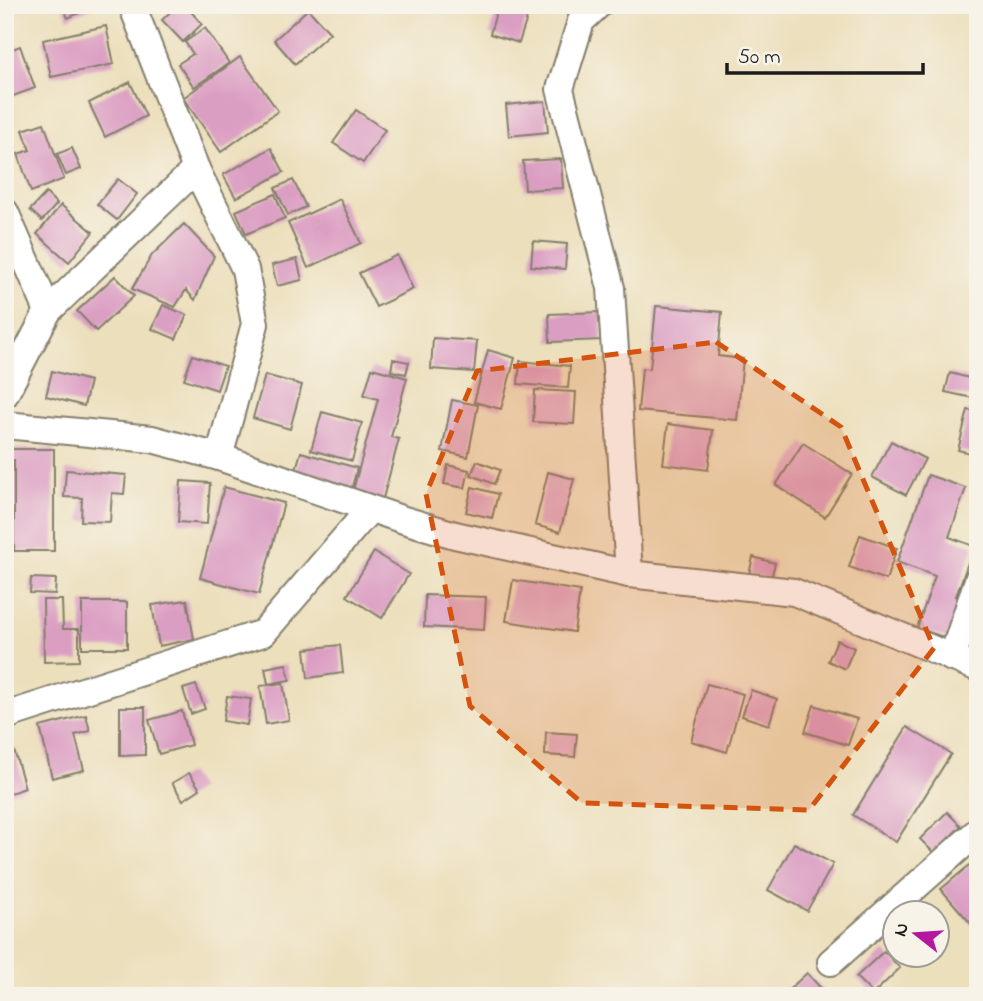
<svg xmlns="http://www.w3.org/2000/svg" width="983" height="1001" viewBox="0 0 983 1001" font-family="'Indie Flower',sans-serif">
<rect width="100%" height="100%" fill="#f7f3e8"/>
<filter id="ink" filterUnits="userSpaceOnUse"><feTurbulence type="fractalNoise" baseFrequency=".0143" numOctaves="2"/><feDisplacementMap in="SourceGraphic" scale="14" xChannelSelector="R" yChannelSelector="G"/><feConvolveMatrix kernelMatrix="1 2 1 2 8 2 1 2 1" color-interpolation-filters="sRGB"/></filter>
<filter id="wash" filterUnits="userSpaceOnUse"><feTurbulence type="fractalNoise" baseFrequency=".00686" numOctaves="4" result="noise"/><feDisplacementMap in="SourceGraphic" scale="28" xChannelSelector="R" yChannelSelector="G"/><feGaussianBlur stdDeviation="1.57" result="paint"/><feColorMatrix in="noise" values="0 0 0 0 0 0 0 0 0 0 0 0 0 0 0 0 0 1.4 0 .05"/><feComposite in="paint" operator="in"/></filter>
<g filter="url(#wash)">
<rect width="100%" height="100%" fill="#ecdfbc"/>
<g id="blocks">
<!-- building -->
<g fill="#db9ec3">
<polygon points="62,5 97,5 68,18"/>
<polygon points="177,5 185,5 202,24 183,42 162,20"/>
<polygon points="308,9 330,33 295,64 274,40"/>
<polygon points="497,9 527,18 519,43 490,34"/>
<polygon points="106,26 114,64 51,77 43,40"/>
<polygon points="205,28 229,63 194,87 178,64 193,54 185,42"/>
<polygon points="20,46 35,88 5,99 5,52"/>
<polygon points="240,57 278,111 221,152 183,98"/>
<polygon points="130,82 146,116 105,137 89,103"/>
<polygon points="545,101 548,132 509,136 506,105"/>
<polygon points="356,110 385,130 363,163 333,143"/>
<polygon points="44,123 64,179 31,192 18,154 30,150 23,130"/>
<polygon points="72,148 81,169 66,175 57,154"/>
<polygon points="271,148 284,172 236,198 223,175"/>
<polygon points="561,159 563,188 525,190 523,161"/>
<polygon points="118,179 137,194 117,220 97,204"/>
<polygon points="293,180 306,207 288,215 275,188"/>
<polygon points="46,193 57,204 42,221 30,210"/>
<polygon points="275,194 285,218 246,234 236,211"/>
<polygon points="340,199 361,243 308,268 288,223"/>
<polygon points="61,205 93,232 69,262 37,234"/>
<polygon points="184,224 214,256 195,300 186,290 175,307 132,289 152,255"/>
<polygon points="533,241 567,244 565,269 531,266"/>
<polygon points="397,255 413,289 376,307 359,273"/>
<polygon points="297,259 302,280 277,286 272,265"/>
<polygon points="115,276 134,296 96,331 77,311"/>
<polygon points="163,305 187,315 176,339 152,329"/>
<polygon points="656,306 722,312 718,356 743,359 737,420 638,411 642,368 650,369"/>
<polygon points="601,312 602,340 550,342 549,314"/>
<polygon points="433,338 477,341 474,372 431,369"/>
<polygon points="488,350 515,358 501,409 474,402"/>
<polygon points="193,355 225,366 217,390 184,379"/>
<polygon points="393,359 409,362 406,374 391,371"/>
<polygon points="520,361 570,366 568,388 518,384"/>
<polygon points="372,368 407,378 391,437 399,439 382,502 352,494 378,399 364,395"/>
<polygon points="52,371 90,381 84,406 46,396"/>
<polygon points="950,373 977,380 973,398 945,392"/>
<polygon points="265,375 302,385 290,429 253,418"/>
<polygon points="535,390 576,392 574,424 533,422"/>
<polygon points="452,400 478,405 468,457 442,451"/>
<polygon points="968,410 978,412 978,455 958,450"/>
<polygon points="322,412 362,423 352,461 311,450"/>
<polygon points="668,424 713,430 708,470 663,464"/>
<polygon points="891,441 925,459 906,495 872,477"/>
<polygon points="803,443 852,474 825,517 776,485"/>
<polygon points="5,449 54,449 54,551 14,551 14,460 5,460"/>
<polygon points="301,452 357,468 350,495 293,479"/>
<polygon points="477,461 500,470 494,484 471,475"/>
<polygon points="448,465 469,470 465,488 444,484"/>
<polygon points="66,470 126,475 124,494 112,493 110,522 81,521 82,498 64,497"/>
<polygon points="548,472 574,479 560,532 535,525"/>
<polygon points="928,475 966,488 949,537 974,546 956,596 963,598 949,639 917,628 935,576 897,562"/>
<polygon points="181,481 210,483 207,524 178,522"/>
<polygon points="224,487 284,503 259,594 200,578"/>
<polygon points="472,487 498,494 492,518 466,512"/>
<polygon points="860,535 897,548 886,580 849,567"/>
<polygon points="374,552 409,574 382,618 347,596"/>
<polygon points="753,557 775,563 771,579 749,574"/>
<polygon points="31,578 56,579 55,594 30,593"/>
<polygon points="513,580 580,591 574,632 506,621"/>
<polygon points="425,595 486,597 484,630 424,627"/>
<polygon points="43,600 62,600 63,629 79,629 79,661 44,662"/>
<polygon points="187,600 194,639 159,646 152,605"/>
<rect x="82" y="602" width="45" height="46"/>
<polygon points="837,640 854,648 845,669 828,661"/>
<polygon points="340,645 343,673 308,678 305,649"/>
<polygon points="286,664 290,680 268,684 265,668"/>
<polygon points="283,683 289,720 266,724 260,686"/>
<polygon points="707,684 743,694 727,752 691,741"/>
<polygon points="196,685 205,709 191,714 183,689"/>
<polygon points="751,690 777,699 769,725 742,716"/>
<polygon points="227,696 251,699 247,725 223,721"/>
<polygon points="814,705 857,719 848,745 805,732"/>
<polygon points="120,707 145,707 145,755 120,756"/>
<polygon points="182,711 191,745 159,754 149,720"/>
<polygon points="86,715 90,731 75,735 84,770 52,778 40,727"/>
<polygon points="907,727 951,754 896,842 853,815"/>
<polygon points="546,732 577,734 575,757 545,755"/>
<polygon points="14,750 25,788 5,795 5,753"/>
<polygon points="189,773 200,789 183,800 172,783"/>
<polygon points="947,812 961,826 934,853 920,839"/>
<polygon points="794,843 833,864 807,911 768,890"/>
<polygon points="978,858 978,932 941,889"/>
<polygon points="884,951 900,968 873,994 856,977"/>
<polygon points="807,973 828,996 782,996"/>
</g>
</g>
</g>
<g filter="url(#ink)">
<use href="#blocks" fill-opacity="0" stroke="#847e6c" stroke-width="2"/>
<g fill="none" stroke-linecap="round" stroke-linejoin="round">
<!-- minor casing -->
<g stroke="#847e6c" stroke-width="30">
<g id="minor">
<polyline points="132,5 196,169 245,269 255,324 219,457"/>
<polyline points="598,5 581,21 560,89 611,288 629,574"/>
<polyline points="5,212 48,311"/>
<polyline points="5,394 48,311 196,169"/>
<polyline points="5,425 152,439 219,457 404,520 455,535 629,574 794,592 978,668"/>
<polyline points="952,658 978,580"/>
<polyline points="5,716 263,633 370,509"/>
<polyline points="831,962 978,831"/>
</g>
</g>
<!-- minor -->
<use href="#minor" stroke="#fff" stroke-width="26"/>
</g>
</g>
<!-- marked area -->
<path fill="#d4530e" fill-opacity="0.2" stroke="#d4530e" stroke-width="5" stroke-dasharray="14 9" stroke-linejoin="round" d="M716 342 841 427 934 648 809 810 582 803 470 706 426 494 477 371Z"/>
<!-- margin -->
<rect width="983" height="1001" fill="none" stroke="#f7f3e8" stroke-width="28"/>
<!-- north arrow -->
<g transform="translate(916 934) rotate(287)"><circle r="33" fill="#f7f3e8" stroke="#9f9d96" stroke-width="2"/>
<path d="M0-5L12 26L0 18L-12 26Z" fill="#b5179e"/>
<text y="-10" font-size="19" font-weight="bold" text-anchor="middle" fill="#1c1c1c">N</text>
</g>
<!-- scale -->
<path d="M727 63v10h196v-10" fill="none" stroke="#1c1c1c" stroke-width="3.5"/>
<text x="738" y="63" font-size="21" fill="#1c1c1c" stroke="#f7f3e8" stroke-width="5" paint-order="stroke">50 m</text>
</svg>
